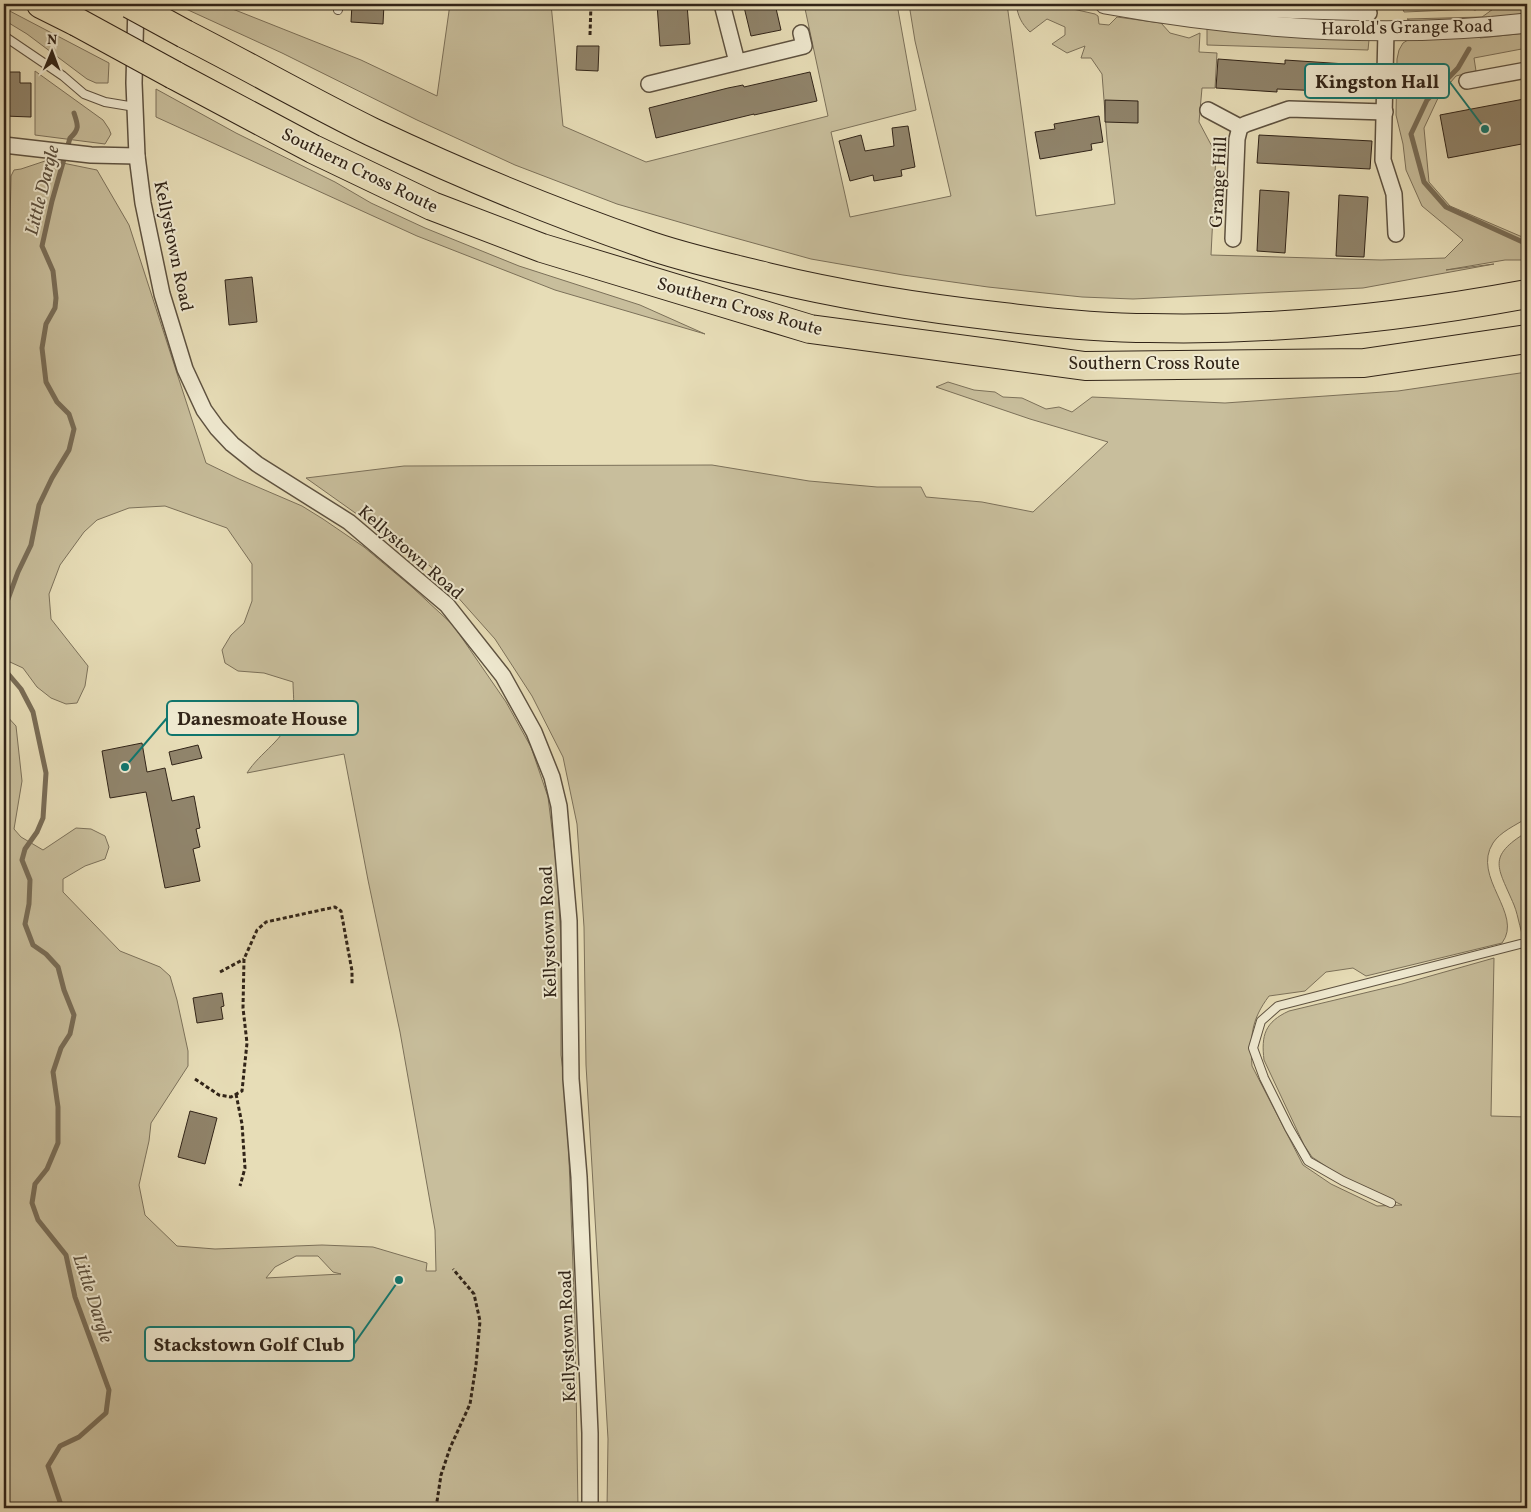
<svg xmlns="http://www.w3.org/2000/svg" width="1531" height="1512" viewBox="0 0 1531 1512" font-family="Vollkorn,serif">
<rect width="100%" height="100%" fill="#e7ddb7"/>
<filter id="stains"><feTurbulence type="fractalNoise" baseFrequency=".004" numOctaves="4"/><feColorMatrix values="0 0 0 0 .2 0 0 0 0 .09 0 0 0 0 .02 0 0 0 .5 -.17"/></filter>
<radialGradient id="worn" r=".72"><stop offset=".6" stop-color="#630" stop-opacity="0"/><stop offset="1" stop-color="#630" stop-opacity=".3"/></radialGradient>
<!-- green -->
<g fill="#c8be9c" stroke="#7c715a" fill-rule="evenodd">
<path d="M175 4H220L361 60 437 96 450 4H551L563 126 646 162 828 116 804 4H897L916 110 831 132 850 217 951 196 915 41 909 4H1007L1036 216 1115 204 1107 139 1102 74 1091 58H1081L1085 46 1067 53 1052 44 1065 35V27L1047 19 1030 32C1021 23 1018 16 1016 4H1051L1095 14 1098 16 1099 24 1109 25 1117 17 1161 23 1170 33 1189 38 1200 33 1199 52 1217 53 1215 88H1202L1199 122 1216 154 1211 255 1381 260 1445 258 1463 240 1422 206 1406 170 1403 144 1396 115 1397 59 1399 50 1403 43 1408 40 1479 36 1480 38 1527 33V48L1474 58 1476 71 1456 76 1439 96 1424 128 1429 182 1450 206 1527 239V260H1505L1446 270 1494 264 1363 288 1133 299 1082 297 988 287 903 275 811 259 710 231 617 204 515 165 417 120 282 53Z"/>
<polygon points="1397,4 1396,4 1489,4 1476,9 1404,12 1402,7"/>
<polygon points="1500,4 1527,4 1527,15 1502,19 1414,22 1407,19 1482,17"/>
<polygon points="4,8 109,63 108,83 96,83 87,79 27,34 4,20"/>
<polygon points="1207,27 1355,38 1369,40 1368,50 1207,45"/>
<polygon points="35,71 103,120 109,129 111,134 105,144 35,135"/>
<polygon points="156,89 236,133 335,182 371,203 425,228 519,266 640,305 705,334 555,290 417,236 156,117"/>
<path d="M48 160 97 170 129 225 206 463 239 479 302 506 323 519 364 547 413 588 453 625 506 702 531 747 548 797 557 870 561 941V1055L567 1105 575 1321 578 1508H4V713L16 726 22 781 14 829 21 837 43 850 76 828 91 829 105 836 109 847 105 859 85 866 63 879V892L120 951 160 967 170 976 177 1000 188 1051V1066L151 1123 149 1141 139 1185 145 1215 177 1246 215 1249 322 1245 373 1247 427 1263 426 1271H436L435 1230 400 1032 368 880 344 754 247 773C260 752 285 740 292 714 295 705 293 692 293 682L264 673 238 671 225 663 222 650 231 635 244 623 252 601V564L227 528 165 506 129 508 97 520 84 532 60 565 49 594 51 619 88 666 85 686 77 703 66 704 51 698 37 687 23 668 10 662 4 664V415L6 412 11 176 14 170 21 169ZM296 1256H318L333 1272 341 1274 266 1278 275 1267Z"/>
<path d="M1527 372V818C1516 825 1500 832 1493 843 1471 877 1524 914 1502 943L1366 976 1353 968 1326 972 1305 991 1269 996C1251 1020 1250 1037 1252 1066L1303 1165 1331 1184 1377 1206 1402 1205 1339 1175 1312 1157 1304 1145 1264 1060C1261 1035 1265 1022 1289 1011L1402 984 1494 958 1491 1116 1527 1117V1508H607L608 1439 586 1065 584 927 577 824 563 757 532 696 495 639 430 566 306 478 404 466 712 465 809 481 877 487H921L926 497 982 502 1033 512 1108 442 1030 419 936 387 948 382 974 390 995 392 1003 397 1022 398 1046 409 1059 407 1072 412 1092 397 1225 403 1398 391Z"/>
<path d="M1527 832V945C1520 934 1519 917 1514 905 1498 867 1486 857 1527 832Z"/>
</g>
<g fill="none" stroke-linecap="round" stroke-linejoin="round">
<!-- stream -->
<g stroke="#796d57" stroke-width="5">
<polyline points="1475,8 1477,4"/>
<polyline points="1469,49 1458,68 1427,100 1411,134 1424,182 1446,207 1527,244"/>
<path d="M4 610 18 572 31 545 39 505 52 478 69 450 74 429 69 414 57 402 46 382 42 348 46 324 55 308 56 298 53 271 42 246 52 201 70 138C80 129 78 125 74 113"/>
<polyline points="4,669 21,689 33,712 46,773 43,818 37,832 25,849 22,860 30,880 29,904 25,924 33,945 46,954 58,967 64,990 74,1015 70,1034 61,1048 53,1072 58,1107 58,1143 47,1169 35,1184 32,1203 38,1220 66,1255 75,1297 109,1390 106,1413 79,1437 60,1446 48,1466 62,1508"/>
</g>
</g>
<!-- building -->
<g fill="#90846b" stroke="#312418">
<polygon points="352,4 384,4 383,24 351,22"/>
<polygon points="657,4 687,4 690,44 660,46"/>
<polygon points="759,4 775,4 781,30 751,36 744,7"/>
<polygon points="577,46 599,46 598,71 576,70"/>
<polygon points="1218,59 1285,64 1285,60 1346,64 1345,92 1277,89 1277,92 1216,88"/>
<polygon points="8,72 20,72 20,83 31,83 31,117 4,116 4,98 8,98"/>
<polygon points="810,72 817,101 754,115 754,114 656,138 649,108 728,88 743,85 744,87"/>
<polygon points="1524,99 1527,114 1527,143 1448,158 1440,115"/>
<polygon points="1105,100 1138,101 1138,123 1105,122"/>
<polygon points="1099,116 1103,142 1091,144 1092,150 1040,159 1035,132 1055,129 1054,124"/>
<polygon points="908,126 915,167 901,170 902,176 874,181 873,175 850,181 839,141 861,135 865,151 894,146 892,128"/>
<polygon points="1259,135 1372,141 1370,169 1257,163"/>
<polygon points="1260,190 1289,192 1285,253 1257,251"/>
<polygon points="1339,195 1368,197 1364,257 1336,256"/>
<polygon points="252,277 257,322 229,325 225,280"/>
<polygon points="142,743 147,772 165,768 172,801 194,796 200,828 196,829 200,847 193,849 200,881 165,888 146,792 110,798 102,751"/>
<polygon points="198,745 202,758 172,765 169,752"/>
<polygon points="222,993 224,1006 221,1007 223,1019 197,1023 193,998"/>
<polygon points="190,1111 217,1118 205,1164 178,1157"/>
</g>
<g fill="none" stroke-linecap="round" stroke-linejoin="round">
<!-- service casing -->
<g stroke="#5e5240" stroke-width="10">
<g id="service">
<polyline points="338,10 339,4"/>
<polyline points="4,36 63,76 84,94 105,102 135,107"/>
<polyline points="1391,1203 1343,1181 1308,1161 1289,1128 1264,1078 1253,1048 1261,1021 1278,1006 1520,944"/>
</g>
</g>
<!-- minor casing -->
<g stroke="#5e5240" stroke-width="18">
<g id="minor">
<polyline points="136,4 134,83 137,156 143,203 162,294 185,369 204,410 217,428 232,444 257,464 349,522 447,605 503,676 534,732 552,777 559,806 569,921 571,1079 579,1177 590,1433 590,1508"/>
<polyline points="722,4 737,62"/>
<polyline points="1201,4 1248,9 1369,13"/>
<polyline points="1386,31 1383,160 1394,194 1396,234"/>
<polyline points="1467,81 1527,70"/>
<polyline points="649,84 804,46 801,33"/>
<polyline points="1208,110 1240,127 1246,124 1289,109 1385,112"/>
<polyline points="4,145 91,155 137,156"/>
<polyline points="1233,239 1237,139 1240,127"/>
</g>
</g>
<!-- tertiary casing -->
<g stroke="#5e5240" stroke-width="21">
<path id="tertiary" d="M1105 4C1243 29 1387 39 1527 23"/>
</g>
<!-- motorway casing -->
<g stroke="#312418" stroke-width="30">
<g id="motorway">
<polyline points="41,4 77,22"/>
<path d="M185 34C248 66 309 101 372 132 461 174 552 212 645 244 684 258 727 267 767 277 845 296 923 308 1003 317 1052 323 1100 328 1150 328 1276 331 1403 317 1527 294"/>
<polyline points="174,75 313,149 432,206 542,248 810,329 1085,366 1364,363 1527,339"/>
</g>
</g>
<!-- path -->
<g stroke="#312418" stroke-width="3" stroke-dasharray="4 2.5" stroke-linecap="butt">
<polyline points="590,35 591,4"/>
<polyline points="220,972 244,959"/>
<polyline points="195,1079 219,1095 231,1097 242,1091 247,1043 243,1008 244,959 257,930 266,922 335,907 341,911 352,971 352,984"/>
<polyline points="236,1094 242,1124 245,1168 240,1186"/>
<polyline points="436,1508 441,1475 450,1448 470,1404 476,1365 480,1321 474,1294 453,1269"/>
</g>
<!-- service -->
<use href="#service" stroke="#efe9d0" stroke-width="8"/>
<!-- minor -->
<use href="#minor" stroke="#efe9d0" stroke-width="15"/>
<!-- tertiary -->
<use href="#tertiary" stroke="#efe9d0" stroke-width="19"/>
<!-- motorway -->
<use href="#motorway" stroke="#e7ddb7" stroke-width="28"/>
<!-- motorway-bridge casing -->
<g stroke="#312418" stroke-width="30" stroke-linecap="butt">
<g id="motorway-bridge">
<polyline points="130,4 185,34"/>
<polyline points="77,22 174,75"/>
</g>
</g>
<!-- motorway-bridge -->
<use href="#motorway-bridge" stroke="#e7ddb7" stroke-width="28"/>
</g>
<g text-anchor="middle" stroke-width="4" stroke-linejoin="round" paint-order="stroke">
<!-- street labels -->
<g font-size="18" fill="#312418" stroke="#efe9d0">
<text transform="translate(1407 27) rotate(-1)" y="6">Harold's Grange Road</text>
<text transform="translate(360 170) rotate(26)" y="6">Southern Cross Route</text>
<text transform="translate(1218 182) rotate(-87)" y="6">Grange Hill</text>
<text transform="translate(174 246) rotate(78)" y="6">Kellystown Road</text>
<text transform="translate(740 306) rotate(16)" y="6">Southern Cross Route</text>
<text x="1154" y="369">Southern Cross Route</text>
<text transform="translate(411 552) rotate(41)" y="6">Kellystown Road</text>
<text transform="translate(548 932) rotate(-92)" y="6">Kellystown Road</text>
<text transform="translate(567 1336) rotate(-92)" y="6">Kellystown Road</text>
</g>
<!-- water labels -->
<g font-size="19" font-style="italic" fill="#5b4f3d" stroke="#efe9d0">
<text transform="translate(41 190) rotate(-76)" y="7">Little Dargle</text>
<text transform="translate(94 1298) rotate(72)" y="7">Little Dargle</text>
</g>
</g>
<!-- callouts -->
<path fill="none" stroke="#0f766e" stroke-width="2" d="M1485 129L1449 81M125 767L167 718M399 1280L354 1344"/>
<g fill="#0f766e" stroke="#efe9d0" stroke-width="2">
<circle cx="1485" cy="129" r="5"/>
<circle cx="125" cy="767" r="5"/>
<circle cx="399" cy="1280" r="5"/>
</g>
<g fill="#efe9d0" stroke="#0f766e" stroke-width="2">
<rect x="1305" y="64" width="144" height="34" rx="5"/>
<rect x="167" y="701" width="191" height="34" rx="5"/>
<rect x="145" y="1327" width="209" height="34" rx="5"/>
</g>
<g font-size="19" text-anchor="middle" font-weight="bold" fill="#312418">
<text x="1377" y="88">Kingston Hall</text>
<text x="262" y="725">Danesmoate House</text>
<text x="249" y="1351">Stackstown Golf Club</text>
</g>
<!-- margin -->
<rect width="1531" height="1512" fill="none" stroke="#e7ddb7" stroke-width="20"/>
<rect x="5" y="5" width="1521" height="1502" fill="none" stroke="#312418" stroke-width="2.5"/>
<rect x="10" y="10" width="1511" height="1492" fill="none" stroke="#312418"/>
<!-- north arrow -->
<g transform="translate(52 52) rotate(1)" stroke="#efe9d0" stroke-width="4" paint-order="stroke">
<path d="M0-4L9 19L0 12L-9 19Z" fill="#312418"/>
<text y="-8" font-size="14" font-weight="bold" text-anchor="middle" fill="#312418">N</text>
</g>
<rect width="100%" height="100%" filter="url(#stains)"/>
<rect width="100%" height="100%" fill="url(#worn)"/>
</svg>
